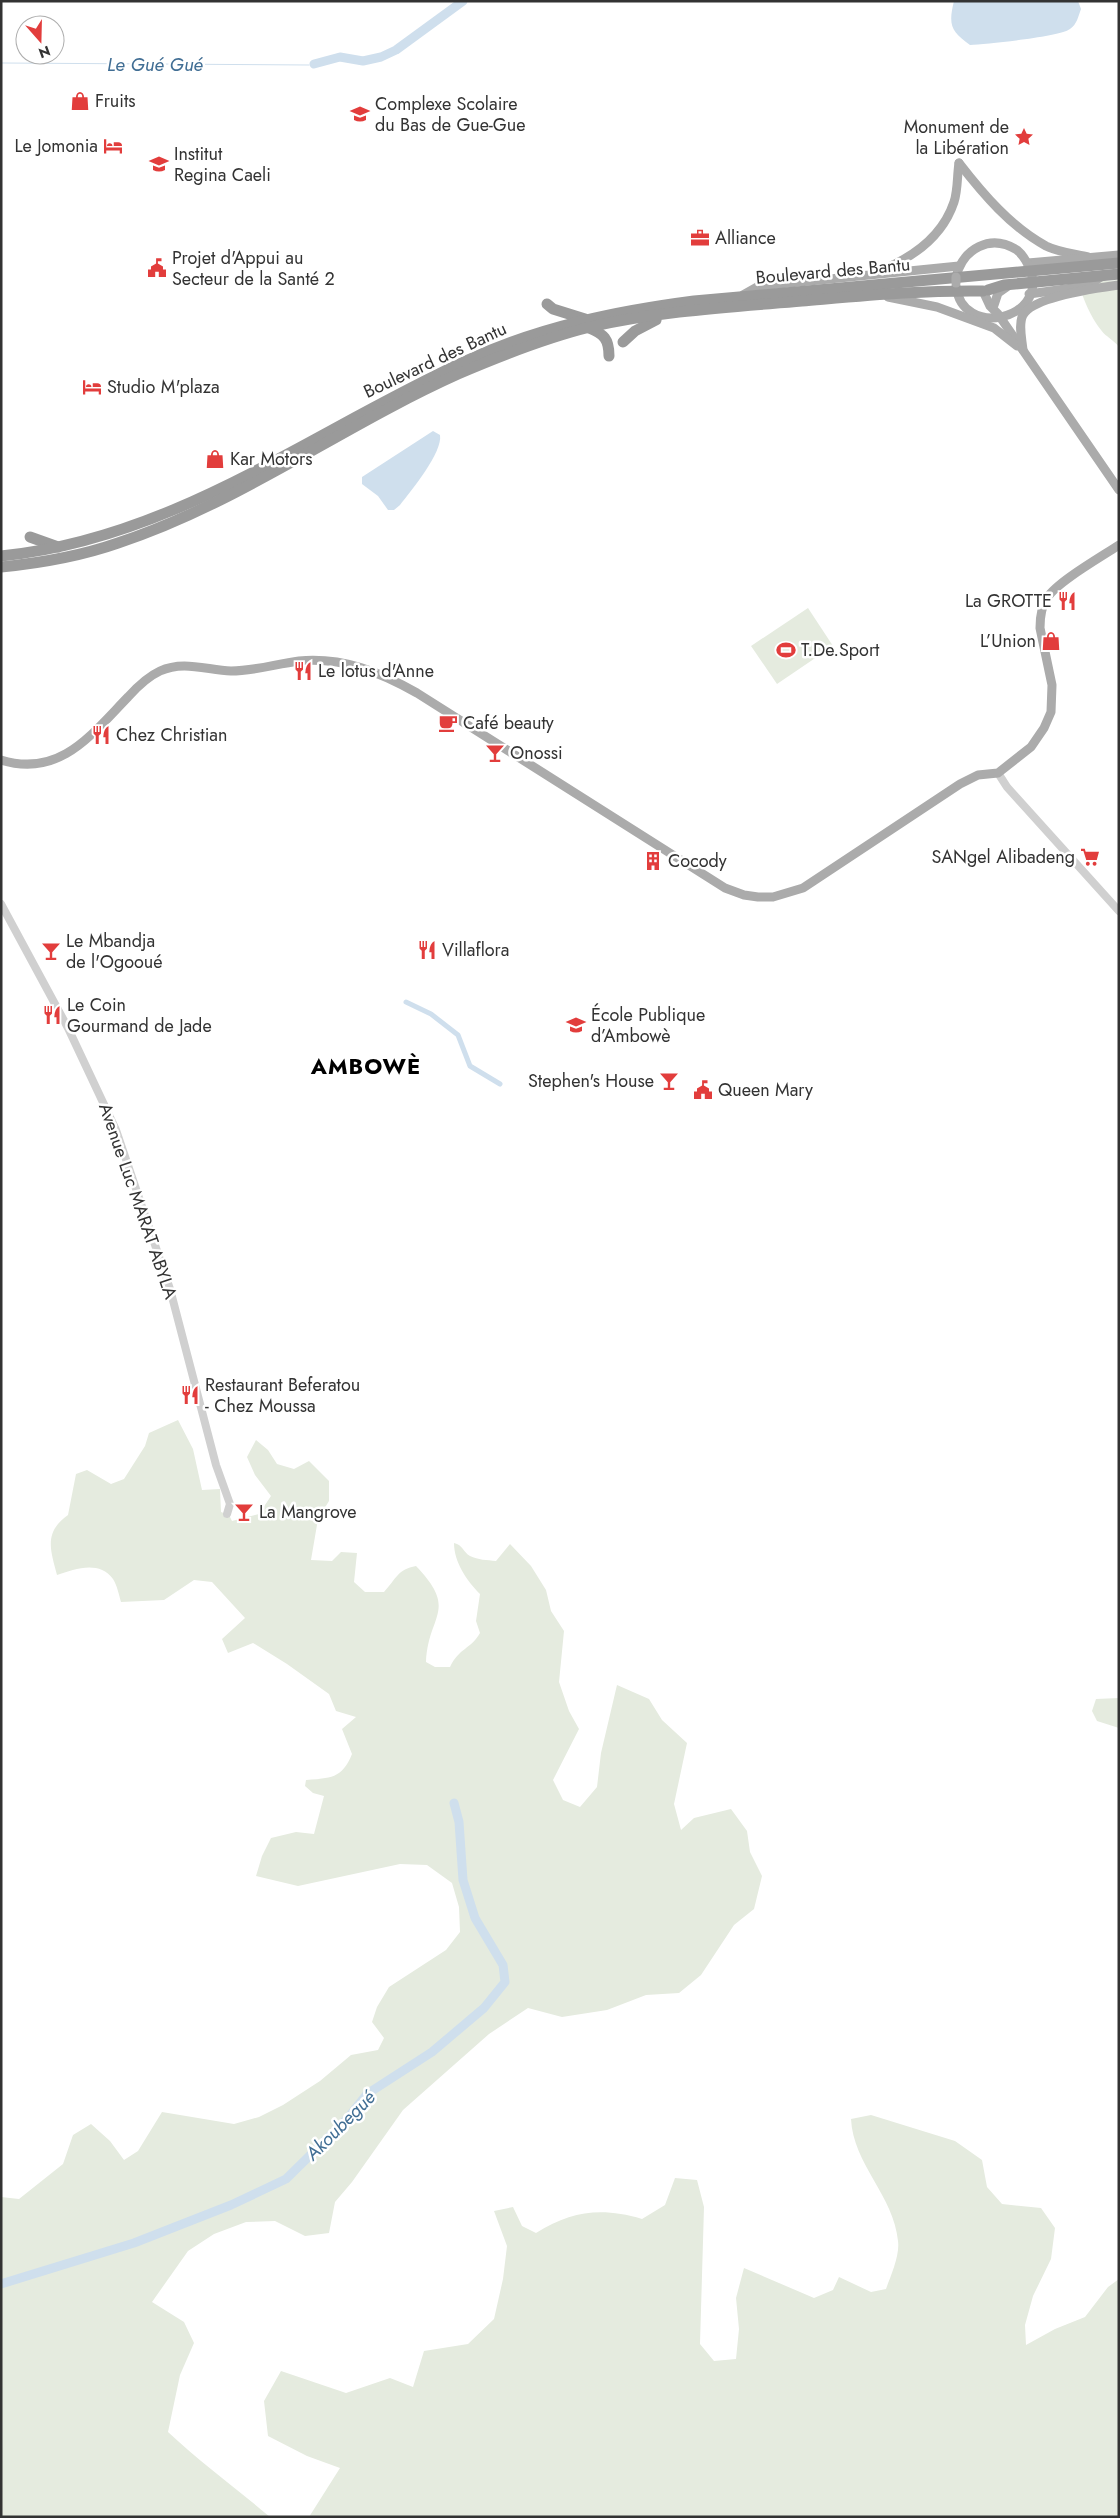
<svg xmlns="http://www.w3.org/2000/svg" width="1120" height="2518" viewBox="0 0 1120 2518" font-family="Jost,sans-serif">
<rect width="100%" height="100%" fill="#fff"/>
<!-- green -->
<g fill="#e5ebdf">
<path d="M1119 280V347C1114 340 1106 337 1101 330 1090 316 1084 300 1078 283Z"/>
<polygon points="808,608 833,646 777,684 751,646"/>
<path d="M178 1420 193 1449 202 1490 220 1489 221 1512 229 1515 232 1521 259 1514 271 1496 255 1475 247 1457 256 1440 268 1450 277 1464 294 1469 309 1461 329 1481V1501L318 1519 311 1560 332 1561 341 1552 357 1553 354 1582 365 1592H384C396 1579 398 1569 416 1566 459 1611 428 1614 426 1662L435 1667H450C459 1648 471 1649 480 1633L476 1621 480 1594C467 1581 454 1562 454 1543 463 1545 463 1552 470 1556 478 1560 487 1560 496 1561L510 1544 531 1566 546 1590 551 1611 564 1631 559 1682 569 1711 579 1729 553 1780 563 1800 580 1807 597 1787 601 1753 617 1685 649 1699 662 1720 687 1743 674 1804 681 1830 694 1818 731 1809 747 1831 750 1852 762 1876 754 1909 734 1925 701 1975 679 1993 646 1995 607 2010 562 2017 528 2008 489 2034 403 2110 352 2182 335 2202 329 2233 305 2236 275 2221 246 2222 214 2234 188 2251 152 2302 184 2322 194 2343 180 2375 168 2432C200 2462 236 2488 270 2517H1V2197L19 2199 63 2164 73 2135 91 2124 110 2141 124 2160 138 2151 162 2112 234 2124 259 2117 283 2105 320 2081 351 2055 378 2050 384 2038 372 2022 377 2007 389 1987 446 1950 460 1932 459 1907 452 1883 427 1865 400 1864 298 1886 256 1876 262 1856 271 1838 296 1832 314 1834 324 1796 313 1793 305 1786 306 1780C330 1778 342 1779 352 1754L342 1729 356 1717 336 1711 329 1694 287 1664 253 1643 228 1653 222 1639 245 1618 212 1582 194 1580 164 1600 121 1602C119 1595 117 1585 113 1579 99 1560 75 1569 57 1575 50 1549 44 1532 68 1515L76 1474 87 1470 111 1484 124 1479 145 1446 149 1433Z"/>
<polygon points="1119,1698 1119,1728 1097,1721 1092,1711 1096,1699"/>
<path d="M871 2115 955 2141 982 2160 987 2187 1002 2204 1041 2208 1055 2228 1051 2259 1033 2296 1025 2325 1026 2345 1055 2329 1085 2317 1108 2287 1119 2279V2517H309L340 2468 307 2456 268 2436 264 2401 281 2371 346 2393 390 2378 413 2387 424 2351 468 2344 494 2319 503 2279 507 2246 494 2211 513 2207 522 2226 536 2233C572 2211 601 2207 642 2219L665 2205 675 2178 697 2180 704 2207 700 2344 714 2361 736 2359 739 2329 736 2298 744 2268 814 2298 833 2290 839 2277 871 2292 886 2289C891 2275 900 2255 898 2241 894 2196 853 2164 851 2119Z"/>
</g>
<!-- water -->
<g fill="#cfdfed">
<path d="M954 1H1078L1081 9C1078 17 1077 24 1070 29 1059 37 987 44 970 45 951 31 948 25 954 1Z"/>
<path d="M433 431 440 435C443 452 411 491 400 505L394 510H388L378 496 362 484V477Z"/>
</g>
<g fill="none" stroke-linecap="round" stroke-linejoin="round">
<!-- stream -->
<polyline stroke="#cfdfed" stroke-width="1" points="1,63 309,65"/>
<!-- canal -->
<polyline stroke="#cfdfed" stroke-width="5" points="406,1002 431,1014 458,1035 470,1066 500,1084"/>
<!-- river -->
<g stroke="#cfdfed" stroke-width="9">
<polyline points="314,64 340,57 363,61 381,57 396,50 463,1"/>
<polyline points="1,2284 134,2243 231,2205 286,2179 347,2119 367,2094 432,2052 484,2008 505,1982 503,1965 475,1918 463,1880 459,1822 454,1803"/>
</g>
<!-- minor -->
<g stroke="#d0d0d0" stroke-width="8">
<polyline points="998,773 1007,787 1119,911"/>
<polyline points="1,904 68,1028 116,1130 170,1289 216,1465 230,1504 227,1514"/>
</g>
<!-- major -->
<g stroke="#ababab" stroke-width="9">
<path d="M959 163C983 194 1011 227 1046 246 1058 252 1075 254 1088 257"/>
<polyline points="1028,263 1119,255"/>
<path d="M884 269C915 256 943 235 954 202 958 190 957 175 959 163"/>
<path d="M956 277C963 249 990 233 1017 250 1024 256 1028 263 1031 272 1046 320 962 339 956 286"/>
<polyline points="983,291 990,306 998,314 1119,490"/>
<polyline points="1029,294 1087,286 1101,277"/>
<polyline points="743,295 759,286 959,266"/>
<polyline points="888,297 937,307 994,328 1017,346"/>
<polyline points="994,305 998,293 1008,286"/>
<path d="M1023 350C1022 339 1018 324 1023 315 1034 296 1098 288 1119 285"/>
<path d="M1 760C60 778 91 735 128 697 137 687 147 677 160 671 183 660 207 670 231 671 254 671 276 664 299 661 343 657 380 672 417 693L725 888 744 895 758 897H773L803 888 960 784 978 775 998 773 1031 747 1044 728 1051 712 1052 685 1040 628C1040 617 1041 607 1047 598 1057 582 1101 557 1119 545"/>
</g>
<!-- highway -->
<g stroke="#9a9a9a" stroke-width="11">
<polyline points="988,290 1004,285 1119,274"/>
<polyline points="547,304 553,309 585,319"/>
<path d="M589 328C604 334 609 339 609 356"/>
<polyline points="623,342 635,331 656,320"/>
<polyline points="30,537 58,547"/>
<path d="M1 556C175 539 314 430 468 360 539 327 617 311 694 301L1119 263"/>
<path d="M1 567C41 563 81 556 118 543 239 503 342 426 458 374 500 356 545 338 590 327 659 311 732 307 802 301 862 296 923 290 983 291"/>
</g>
<!-- major-bridge -->
<polyline stroke="#ababab" stroke-width="9" points="956,277 956,283"/>
</g>
<!-- icons -->
<defs>
<g id="shop-bare" transform="scale(1.5)"><path d="M-5-2.5h2.3a2.7 3.5 0 0 1 5.4 0H5L5.5 6h-11ZM-1.5-2.5h3a1.5 2.3 0 0 0-3 0Z" fill="#e23d3c" stroke="#fff" stroke-width="2.5" paint-order="stroke"/></g>
<g id="school-bare" transform="scale(1.5)"><path d="M0-5L7-2L0 1L-7-2ZM-4 1L0 2.5L4 1V4Q0 6-4 4Z" fill="#e23d3c" stroke="#fff" stroke-width="2.5" paint-order="stroke"/></g>
<g id="sight-bare" transform="scale(1.5)"><path d="M0-6L1.8-2.2L6-1.7L2.9 1.2L3.7 5.4L0 3.3L-3.7 5.4L-2.9 1.2L-6-1.7L-1.8-2.2Z" fill="#e23d3c" stroke="#fff" stroke-width="2.5" paint-order="stroke"/></g>
<g id="hotel-bare" transform="scale(1.5)"><path d="M-6-4.5h1.5V1H6V5H4.5V3h-9V5H-6ZM-4 0a1.8 1.8 0 1 1 3.6 0ZM.5 0V-2.5h3Q6-2.5 6 0Z" fill="#e23d3c" stroke="#fff" stroke-width="2.5" paint-order="stroke"/></g>
<g id="office-bare" transform="scale(1.5)"><path d="M-6-3h4V-5.5h4V-3h4V5H-6ZM-1-4.5V-3h2v-1.5ZM-6 0V1H6V0Z" fill="#e23d3c" stroke="#fff" stroke-width="2.5" paint-order="stroke"/></g>
<g id="civic-bare" transform="scale(1.5)"><path d="M-.6-6.5H3V-4.5H.6V-3L4-1V1h2V6H-6V1h2V-1L-.6-3ZM-1.2 2.5V6h2.4V2.5Z" fill="#e23d3c" stroke="#fff" stroke-width="2.5" paint-order="stroke"/></g>
<g id="restaurant-bare" transform="scale(1.5)"><path d="M-5-6h1v4h1v-4h1v4h1v-4h1v5L-1.5 .5V6h-2V.5L-5-1ZM5-6V6H3V1.5H1.5Q1.5-4 5-6Z" fill="#e23d3c" stroke="#fff" stroke-width="2.5" paint-order="stroke"/></g>
<g id="stadium-bare" transform="scale(1.5)"><path d="M0-5a6.5 5 0 1 0 0 10a6.5 5 0 1 0 0-10ZM-3.5-1.8h7v3.6h-7Z" fill="#e23d3c" stroke="#fff" stroke-width="2.5" paint-order="stroke"/></g>
<g id="cafe-bare" transform="scale(1.5)"><path d="M-5.5-4.5H6V0H3Q3 3.5 0 3.5H-2.5Q-5.5 3.5-5.5 0ZM3-3.2v2h1.7v-2ZM-6 4.5H4V6H-6Z" fill="#e23d3c" stroke="#fff" stroke-width="2.5" paint-order="stroke"/></g>
<g id="bar-bare" transform="scale(1.5)"><path d="M-6-5H6L.8 .8V4.5H3.5V6h-7V4.5H-.8V.8Z" fill="#e23d3c" stroke="#fff" stroke-width="2.5" paint-order="stroke"/></g>
<g id="supermarket-bare" transform="scale(1.5)"><path d="M-6-5.5h2.5l.6 2H6L4.5 2H-2.5L-4.4-4H-6ZM-1.5 3.2a1.3 1.3 0 1 0 .1 0ZM3 3.2a1.3 1.3 0 1 0 .1 0Z" fill="#e23d3c" stroke="#fff" stroke-width="2.5" paint-order="stroke"/></g>
<g id="building-bare" transform="scale(1.5)"><path d="M-4-6H4V6H1V3H-1V6H-4ZM-2.5-4.3h1.7v1.8h-1.7ZM.8-4.3h1.7v1.8H.8ZM-2.5-1h1.7V.8h-1.7ZM.8-1h1.7V.8H.8Z" fill="#e23d3c" stroke="#fff" stroke-width="2.5" paint-order="stroke"/></g>
</defs>
<g fill-rule="evenodd">
<use href="#shop-bare" x="80" y="101"/>
<use href="#school-bare" x="360" y="114"/>
<use href="#sight-bare" x="1024" y="137"/>
<use href="#hotel-bare" x="113" y="146"/>
<use href="#school-bare" x="159" y="164"/>
<use href="#office-bare" x="700" y="238"/>
<use href="#civic-bare" x="157" y="268"/>
<use href="#hotel-bare" x="92" y="387"/>
<use href="#shop-bare" x="215" y="459"/>
<use href="#restaurant-bare" x="1067" y="601"/>
<use href="#shop-bare" x="1051" y="641"/>
<use href="#stadium-bare" x="786" y="650"/>
<use href="#restaurant-bare" x="303" y="671"/>
<use href="#cafe-bare" x="448" y="723"/>
<use href="#restaurant-bare" x="101" y="735"/>
<use href="#bar-bare" x="495" y="753"/>
<use href="#supermarket-bare" x="1090" y="857"/>
<use href="#building-bare" x="653" y="861"/>
<use href="#restaurant-bare" x="427" y="950"/>
<use href="#bar-bare" x="51" y="951"/>
<use href="#restaurant-bare" x="52" y="1015"/>
<use href="#school-bare" x="576" y="1025"/>
<use href="#bar-bare" x="669" y="1081"/>
<use href="#civic-bare" x="703" y="1090"/>
<use href="#restaurant-bare" x="190" y="1395"/>
<use href="#bar-bare" x="244" y="1512"/>
</g>
<g text-anchor="middle" stroke-width="5" stroke-linejoin="round" paint-order="stroke">
<!-- poi labels -->
<g font-size="18" fill="#333" stroke="#fff" text-anchor="start">
<text x="95" y="107">Fruits</text>
<text x="375" y="110">Complexe Scolaire<tspan x="375" dy="21">du Bas de Gue-Gue</tspan></text>
<text x="1009" y="133" text-anchor="end">Monument de<tspan x="1009" dy="21">la Libération</tspan></text>
<text x="98" y="152" text-anchor="end">Le Jomonia</text>
<text x="174" y="160">Institut<tspan x="174" dy="21">Regina Caeli</tspan></text>
<text x="715" y="244">Alliance</text>
<text x="172" y="264">Projet d'Appui au<tspan x="172" dy="21">Secteur de la Santé 2</tspan></text>
<text x="107" y="393">Studio M'plaza</text>
<text x="230" y="465">Kar Motors</text>
<text x="1052" y="607" text-anchor="end">La GROTTE</text>
<text x="1036" y="647" text-anchor="end">L’Union</text>
<text x="801" y="656">T.De.Sport</text>
<text x="318" y="677">Le lotus d'Anne</text>
<text x="463" y="729">Café beauty</text>
<text x="116" y="741">Chez Christian</text>
<text x="510" y="759">Onossi</text>
<text x="1075" y="863" text-anchor="end">SANgel Alibadeng</text>
<text x="668" y="867">Cocody</text>
<text x="66" y="947">Le Mbandja<tspan x="66" dy="21">de l'Ogooué</tspan></text>
<text x="442" y="956">Villaflora</text>
<text x="67" y="1011">Le Coin<tspan x="67" dy="21">Gourmand de Jade</tspan></text>
<text x="591" y="1021">École Publique<tspan x="591" dy="21">d’Ambowè</tspan></text>
<text x="654" y="1087" text-anchor="end">Stephen's House</text>
<text x="718" y="1096">Queen Mary</text>
<text x="205" y="1391">Restaurant Beferatou<tspan x="205" dy="21">- Chez Moussa</tspan></text>
<text x="259" y="1518">La Mangrove</text>
</g>
<!-- street labels -->
<g font-size="18" fill="#333" stroke="#fff">
<text transform="translate(833 271) rotate(-5)" y="6">Boulevard des Bantu</text>
<text transform="translate(435 360) rotate(-25)" y="6">Boulevard des Bantu</text>
<text transform="translate(138 1201) rotate(71)" y="6">Avenue Luc MARAT ABYLA</text>
</g>
<!-- water labels -->
<g font-size="19" font-style="italic" fill="#416e94" stroke="#fff">
<text x="155" y="71">Le Gué Gué</text>
<text transform="translate(340 2125) rotate(-45)" y="7">Akoubegué</text>
</g>
<!-- district labels -->
<g font-size="22" font-weight="bold" letter-spacing="1" fill="#000" stroke="#fff">
<text x="366" y="1074">AMBOWÈ</text>
</g>
</g>
<!-- border -->
<rect width="1120" height="2518" fill="none" stroke="#333333" stroke-width="5"/>
<!-- north arrow -->
<g transform="translate(40 40) rotate(160)"><circle r="24" fill="#ffffff" stroke="#adadad"/>
<path d="M0-4L9 19L0 12L-9 19Z" fill="#e23d3c"/>
<text y="-8" font-size="14" font-weight="bold" text-anchor="middle" fill="#333333">N</text>
</g>
</svg>
